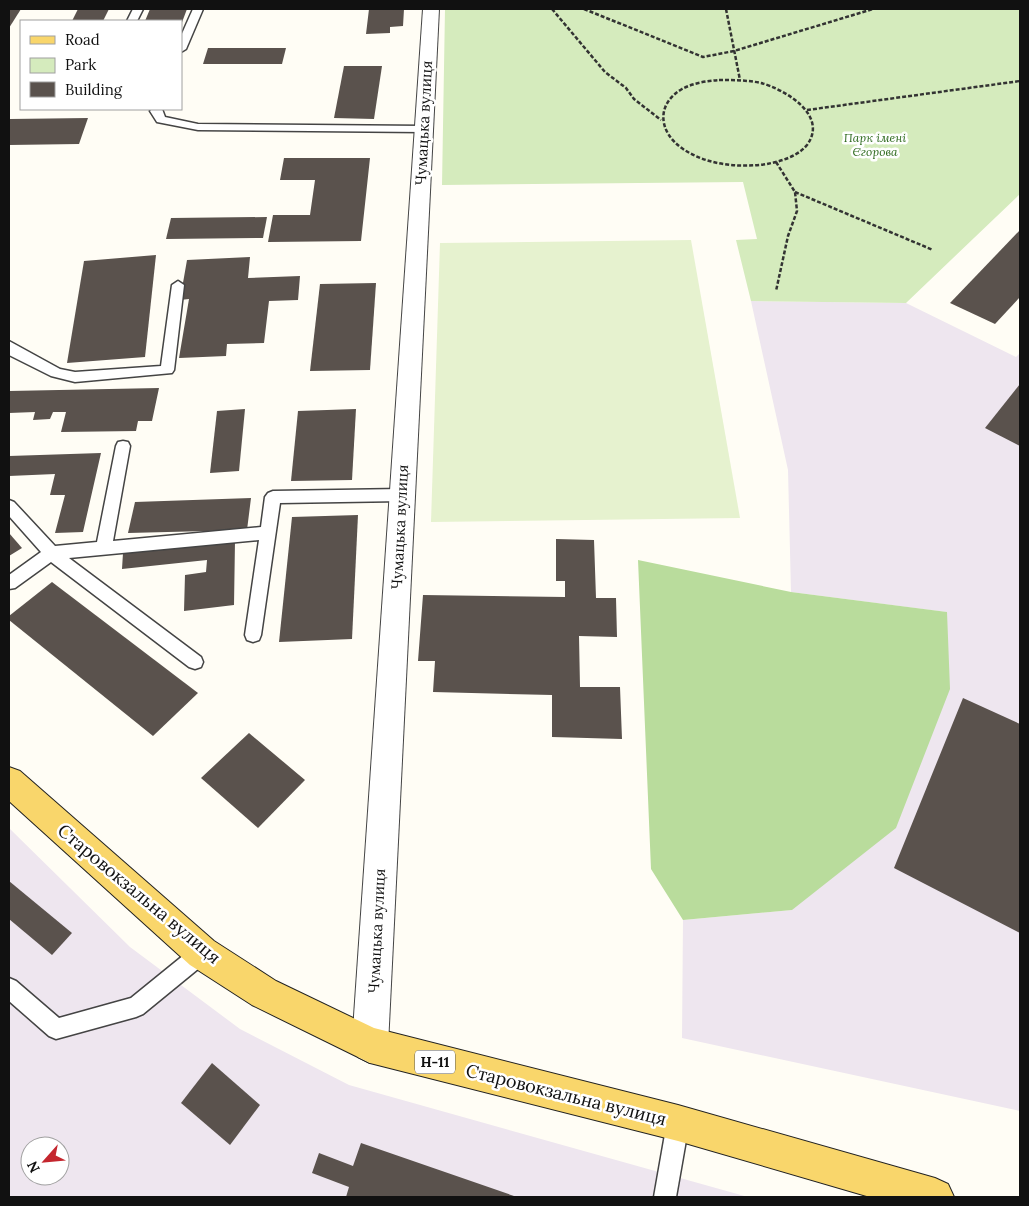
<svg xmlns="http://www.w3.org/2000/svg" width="1029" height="1206" viewBox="0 0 1029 1206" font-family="Lora,serif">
<rect width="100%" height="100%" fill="#fffdf5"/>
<!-- industrial -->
<g fill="#eee6ef" fill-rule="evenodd">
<polygon points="751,301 906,303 1016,357 1020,353 1020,1111 682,1038 683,920 792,910 946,612 791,592 788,470"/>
<path d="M9 828 130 947 240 1029 349 1085 748 1197H9ZM30 1146H60V1176H30Z"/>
</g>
<!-- green -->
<polygon fill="#d5ebbd" points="445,9 1020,9 1020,194 906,303 751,301 736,240 757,239 743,182 442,185"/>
<!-- forest -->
<polygon fill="#b9dc9c" points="638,560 791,592 947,612 950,689 896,828 792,910 683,920 651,869"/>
<!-- pitch -->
<polygon fill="#e6f2cf" points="691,240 740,518 431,522 440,243"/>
<!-- building -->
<g fill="#5a524d">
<polygon points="9,9 21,9 9,28"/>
<polygon points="78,9 109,9 103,21 72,21"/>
<polygon points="150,9 187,9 181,25 181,21 145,21"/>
<polygon points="369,9 404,9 403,26 390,27 390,33 366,34"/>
<polygon points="208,48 286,48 282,64 203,64"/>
<polygon points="344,66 382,66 374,119 334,118"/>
<polygon points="88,118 79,144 9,145 10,119"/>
<polygon points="284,158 370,158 361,241 268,242 273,215 310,215 315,180 280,180"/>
<polygon points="267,217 263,238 166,239 171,218"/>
<polygon points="1020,230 1020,297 995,324 950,303"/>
<polygon points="156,255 145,357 67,363 84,261"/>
<polygon points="250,257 248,278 300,276 298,300 269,301 264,343 227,344 226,356 179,358 189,299 180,300 187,260"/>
<polygon points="376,283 370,370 310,371 320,284"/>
<polygon points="1020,384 1020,446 985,428"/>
<polygon points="159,388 152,421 138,421 136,431 61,432 66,412 53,412 50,419 33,420 35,412 9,413 9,391"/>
<polygon points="245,409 239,471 210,473 217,411"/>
<polygon points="356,409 352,480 291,481 298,411"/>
<polygon points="101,453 83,532 55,533 65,495 50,495 55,474 9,476 9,456"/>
<polygon points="251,498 247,530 128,533 135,502"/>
<polygon points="358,515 352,639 279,642 292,517"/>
<polygon points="9,533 22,548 9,556"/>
<polygon points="556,539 594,540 596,598 616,598 617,637 579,636 580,687 620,687 622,739 552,737 552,695 433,692 435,661 418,661 423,595 565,597 565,581 556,581"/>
<polygon points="235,541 234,605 184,611 185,575 206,572 207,560 122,569 123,553"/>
<polygon points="52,582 198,693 153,736 9,620 9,616"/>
<polygon points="963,698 1020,724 1020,933 894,868"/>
<polygon points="249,733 305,780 258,828 201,778"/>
<polygon points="9,881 72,933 52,955 9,919"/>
<polygon points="212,1063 260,1105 230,1145 181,1103"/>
<polygon points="361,1143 517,1197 346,1197 349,1187 312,1173 319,1153 353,1166"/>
</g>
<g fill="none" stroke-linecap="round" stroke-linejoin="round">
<!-- lane casing -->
<g stroke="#444" stroke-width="3">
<g id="lane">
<polygon points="133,9 143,9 137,21 127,21"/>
<polygon points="193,9 203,9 186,49 181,52 181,36"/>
<polygon points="152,109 162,109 165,117 198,124 424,126 430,129 424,132 198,130 157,122 150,111"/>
<polygon points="178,281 184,285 174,370 172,373 75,382 51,376 9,355 9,341 60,369 75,372 161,366 172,285"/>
<polygon points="123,441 128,442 130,446 113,541 261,527 265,497 268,493 273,491 402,489 407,491 410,495 407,499 402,501 280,503 261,635 259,640 253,642 247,640 245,635 259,540 69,558 201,657 203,662 201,667 195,669 189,667 51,562 15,588 9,589 9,575 41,552 9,516 9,500 14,502 55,546 97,542 116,446 118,442"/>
<polygon points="202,943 209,946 212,953 209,960 143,1014 136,1017 56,1039 49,1036 9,1001 9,978 16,981 59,1018 131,998 195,946"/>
<polygon points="678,1112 686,1115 689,1123 676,1197 654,1197 667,1123 670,1115"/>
</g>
</g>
<!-- street casing -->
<g stroke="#444" stroke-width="2">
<polygon id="street" points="423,9 439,9 388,1045 382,1057 370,1063 358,1057 352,1045"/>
</g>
<!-- primary casing -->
<g stroke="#222" stroke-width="2">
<polygon id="primary" points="9,767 20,771 214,941 276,981 374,1028 678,1105 935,1178 948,1184 954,1197 870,1197 678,1141 370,1063 358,1057 252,1005 190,965 9,801"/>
</g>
<!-- path -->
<g stroke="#333" stroke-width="2.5" stroke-dasharray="4 2" stroke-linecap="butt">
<polyline points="552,9 605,72 626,88 634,99 661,120"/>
<polyline points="584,9 703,57 734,51 873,9"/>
<polyline points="726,9 740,80"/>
<path d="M719 80C733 80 747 80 761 83 784 89 829 115 807 145 797 157 781 161 767 164 738 168 707 165 683 149 658 132 656 104 682 89 693 83 707 81 719 80Z"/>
<polyline points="807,110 1020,81"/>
<polyline points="776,162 795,192 797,211 788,236 776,291"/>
<polyline points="795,192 933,250"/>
</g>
<!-- lane -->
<use href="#lane" fill="#fff" fill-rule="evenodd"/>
<!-- street -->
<use href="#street" fill="#fff" fill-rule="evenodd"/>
<!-- primary -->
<use href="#primary" fill="#f9d66b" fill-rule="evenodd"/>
</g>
<g text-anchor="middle" stroke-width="5" stroke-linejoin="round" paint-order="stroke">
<!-- far-park labels -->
<g font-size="12" font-style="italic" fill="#2f6b1f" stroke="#fff">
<text x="875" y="142">Парк імені<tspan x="875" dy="14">Єгорова</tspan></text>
</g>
<!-- shield labels -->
<rect fill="#fff" stroke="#585858" stroke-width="1" x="415" y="1050.5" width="40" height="23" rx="4"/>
<g font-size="14" font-weight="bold" fill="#111">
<text x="435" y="1067">Н-11</text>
</g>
<!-- street labels -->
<g font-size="15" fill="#111" stroke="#fff">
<text transform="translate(424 123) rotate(-87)" y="5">Чумацька вулиця</text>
<text transform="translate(400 527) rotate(-87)" y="5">Чумацька вулиця</text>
<text transform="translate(377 931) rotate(-87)" y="5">Чумацька вулиця</text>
</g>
<!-- near-street labels -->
<g font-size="18" fill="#111" stroke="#fff">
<text transform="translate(139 894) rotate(40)" y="6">Старовокзальна вулиця</text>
<text transform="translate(566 1095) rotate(14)" y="6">Старовокзальна вулиця</text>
</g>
</g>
<!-- border -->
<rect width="1029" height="1206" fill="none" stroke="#111111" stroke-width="20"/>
<!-- legend -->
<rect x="20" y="20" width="162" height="90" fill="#ffffff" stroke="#a0a0a0"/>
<rect x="30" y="36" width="25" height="8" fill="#f9d66b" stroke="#a0a0a0"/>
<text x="65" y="45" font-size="15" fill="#111111">Road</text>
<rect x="30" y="58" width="25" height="15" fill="#d5ebbd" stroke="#a0a0a0"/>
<text x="65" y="70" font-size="15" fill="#111111">Park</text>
<rect x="30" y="82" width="25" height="15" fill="#5a524d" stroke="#a0a0a0"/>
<text x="65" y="95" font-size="15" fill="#111111">Building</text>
<!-- north arrow -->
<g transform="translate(45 1161) rotate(243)"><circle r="24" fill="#ffffff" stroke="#a0a0a0"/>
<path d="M0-4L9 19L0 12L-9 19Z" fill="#c4262e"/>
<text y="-8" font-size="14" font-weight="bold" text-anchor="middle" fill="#111111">N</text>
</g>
</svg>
